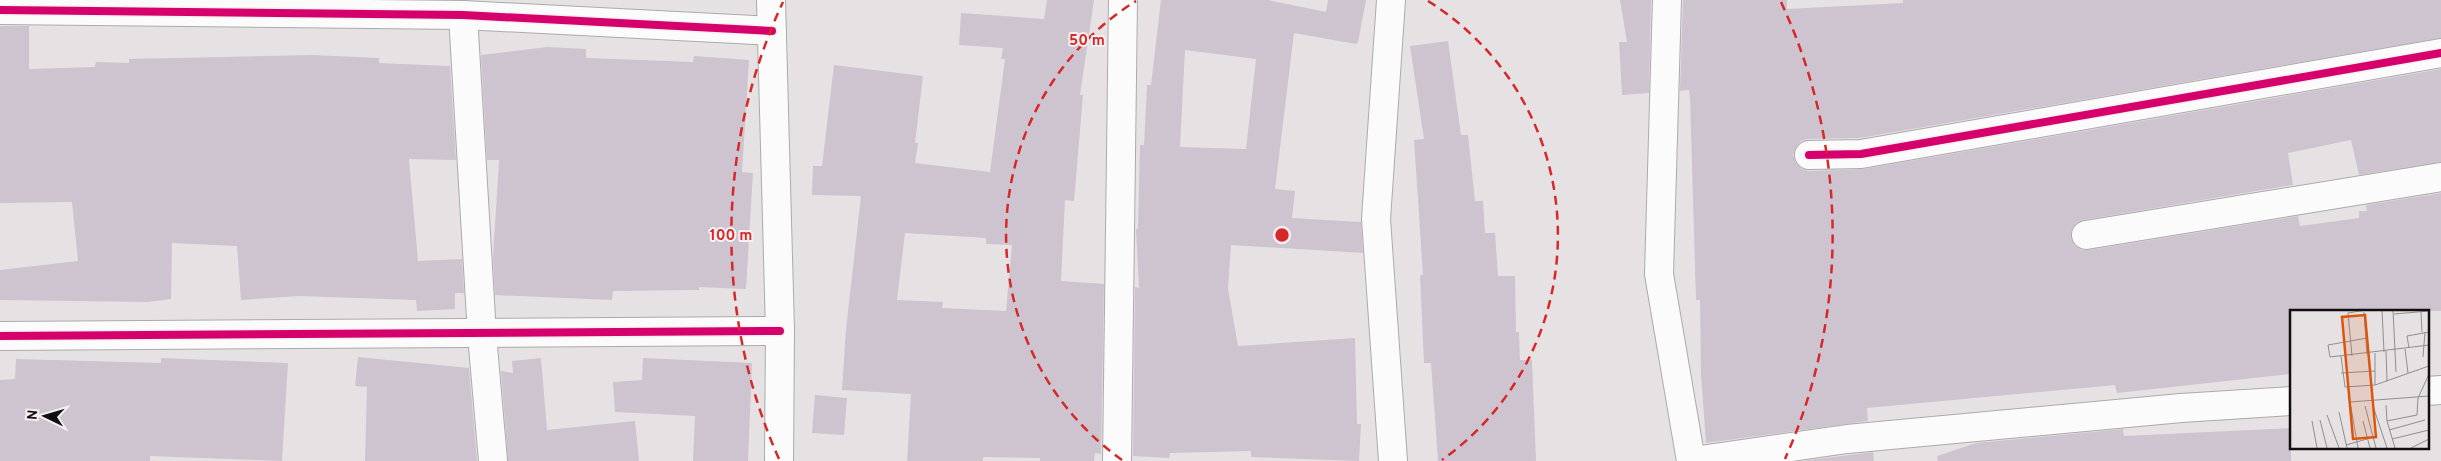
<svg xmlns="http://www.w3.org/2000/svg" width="2441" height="461" viewBox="0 0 2441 461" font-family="Overpass,sans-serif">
<rect width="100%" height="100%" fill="#e6e2e4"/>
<!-- building -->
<g fill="#cdc4cf" fill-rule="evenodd">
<path d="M1047 0H1094L1080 95H1083L1074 201 1065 200 1061 281 1104 284 1101 454 1095 453 1094 461H1040V458L983 457V461H907L911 394 842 390 846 329 861 196 812 195 813 166H822L834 65 923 76 915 143H918L915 163 990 172 1005 59H1001L1003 48 959 45 961 13 1044 19ZM905 233 986 238V244L1012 245 1006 311 942 308 943 302 897 300Z"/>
<path d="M1161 0H1268L1326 12 1328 0H1366L1358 42 1356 44 1294 33 1275 189 1295 191 1292 218 1361 222 1363 253 1231 245 1228 289 1238 346 1355 338 1357 424H1361L1359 461 1251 457V451L1170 453 1169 458 1133 456 1135 287 1139 288 1136 229H1138L1140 145H1144L1147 85H1151ZM1185 50 1256 59 1246 149 1180 147Z"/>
<polygon points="1620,0 1651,0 1649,93 1622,95 1619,42 1627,42"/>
<polygon points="1683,0 1787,0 1787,9 1903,3 1903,0 2441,0 2441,38 1860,138 1808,139 1801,141 1796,147 1793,155 1796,163 1802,169 1809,171 1864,169 2441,69 2441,162 2359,175 2351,140 2288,153 2293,185 2083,220 2076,223 2072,229 2071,237 2074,245 2081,250 2089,250 2298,216 2300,226 2359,218 2359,211 2367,211 2366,205 2441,193 2441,311 2291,311 2291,374 2117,393 2115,385 1867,408 1868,421 1706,443 1701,375 1700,300 1696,300 1690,98 1689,90 1680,91"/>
<polygon points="0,26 29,26 29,69 95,67 96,62 129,63 129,59 312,55 379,58 379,63 450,66 456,160 409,159 418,261 462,259 464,293 455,293 455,309 417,311 416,300 299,296 241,300 237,246 172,243 171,299 148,302 0,300 0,270 78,261 72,202 0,203"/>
<polygon points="1448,41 1461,135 1468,135 1475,201 1483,201 1485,233 1495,233 1498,276 1515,276 1516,332 1519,332 1520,360 1532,360 1536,461 1438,461 1431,363 1424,363 1420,275 1423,275 1414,140 1424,139 1410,46"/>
<polygon points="547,47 586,49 586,58 693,62 694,56 749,60 742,172 753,173 746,289 699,287 699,290 613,291 612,300 495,295 493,258 499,160 487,160 481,55"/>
<polygon points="358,357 469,368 477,461 365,461 367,387 355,386"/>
<polygon points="161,358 288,363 282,461 150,456 150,461 0,461 0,380 15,379 16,359 161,363"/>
<polygon points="541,358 547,430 635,421 639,461 508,461 501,371 513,373 512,361"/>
<polygon points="643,358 752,363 748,461 693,461 695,416 615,412 613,382 642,380"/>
<polygon points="815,395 847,398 844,435 812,433"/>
<polygon points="2291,428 2291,461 1938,461 1937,456 1976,443 2123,429 2124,436"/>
<polygon points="1873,452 1874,461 1803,461 1849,455"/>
</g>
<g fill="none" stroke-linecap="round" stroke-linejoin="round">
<!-- street casing -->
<g stroke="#acaaab" stroke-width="30">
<g id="street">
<polyline points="771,0 780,331 779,461"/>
<polyline points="1391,0 1376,219 1393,461"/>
<polyline points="1667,0 1659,274 1691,461"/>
<polyline points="0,10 463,15 772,31"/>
<polyline points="463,15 482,335 493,461"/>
<polyline points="1809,155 1861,154 2441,53"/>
<polyline points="2086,235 2441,177"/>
<polyline points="0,336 780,331"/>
<polyline points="2427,391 2441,390"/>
<polyline points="1117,461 1123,0"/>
<polyline points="1693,461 1847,439 2181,408 2291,401"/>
</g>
</g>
<!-- street -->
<use href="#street" stroke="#fbfbfb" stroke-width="28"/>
<!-- cycleway casing -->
<g stroke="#f4eff1" stroke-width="11">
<g id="cycleway">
<polyline points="0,10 463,15 772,31"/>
<polyline points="1809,155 1861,154 2441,53"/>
<polyline points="0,336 780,331"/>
</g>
</g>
<!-- cycleway -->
<use href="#cycleway" stroke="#d6006c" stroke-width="8"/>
</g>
<!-- distance rings -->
<g fill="none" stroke="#d62828" stroke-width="2.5" stroke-dasharray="9 6">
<path d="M1122 460A276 276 0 0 1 1136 1M1428 1A276 276 0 0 1 1442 460"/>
<path d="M779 459A551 551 0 0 1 783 2M1781 2A551 551 0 0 1 1785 459"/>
</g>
<!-- overview -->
<g transform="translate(2290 310)">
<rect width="139" height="139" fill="#e6e2e4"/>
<path fill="none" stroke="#918e8f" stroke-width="1" d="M92 0 94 42M103 0 106 62M74 2 77 44M131 2 132 22M104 4 139 1M77 28 38 35 40 47 139 35M119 38 117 26 139 22M115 39 118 63M96 41 97 71M51 46 55 77 85 75 139 56M62 46 58 3 76 0M133 47 135 22M51 63 85 61M85 75V43M96 95 97 111 105 138M75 96 86 138M83 96 97 138M49 102 57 138M37 105 49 138M30 110 37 138M22 111 27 138M73 111 80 138M97 111 127 105 128 88 139 64M99 120 135 110M102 129 139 120M56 135 77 129M68 138 60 92 139 86M121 138 139 129"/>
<path fill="#dd550c" fill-opacity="0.15" stroke="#dd550c" stroke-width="2.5" d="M75 5 86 127 63 129 52 7Z"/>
<rect width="139" height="139" fill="none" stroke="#110f10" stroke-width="2.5"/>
</g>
<circle cx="1282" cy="235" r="8" fill="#d62828" stroke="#f4eff1" stroke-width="2.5"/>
<g font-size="15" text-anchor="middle" font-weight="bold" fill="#d62828" stroke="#f4eff1" stroke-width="4" stroke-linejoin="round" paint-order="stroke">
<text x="1087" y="45">50 m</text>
<text x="731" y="240">100 m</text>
</g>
<!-- north arrow -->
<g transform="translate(45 416) rotate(275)" stroke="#f4eff1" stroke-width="4" paint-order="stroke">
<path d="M0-4L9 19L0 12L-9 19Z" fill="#110f10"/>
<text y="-8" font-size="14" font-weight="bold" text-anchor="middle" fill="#110f10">N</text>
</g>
</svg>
